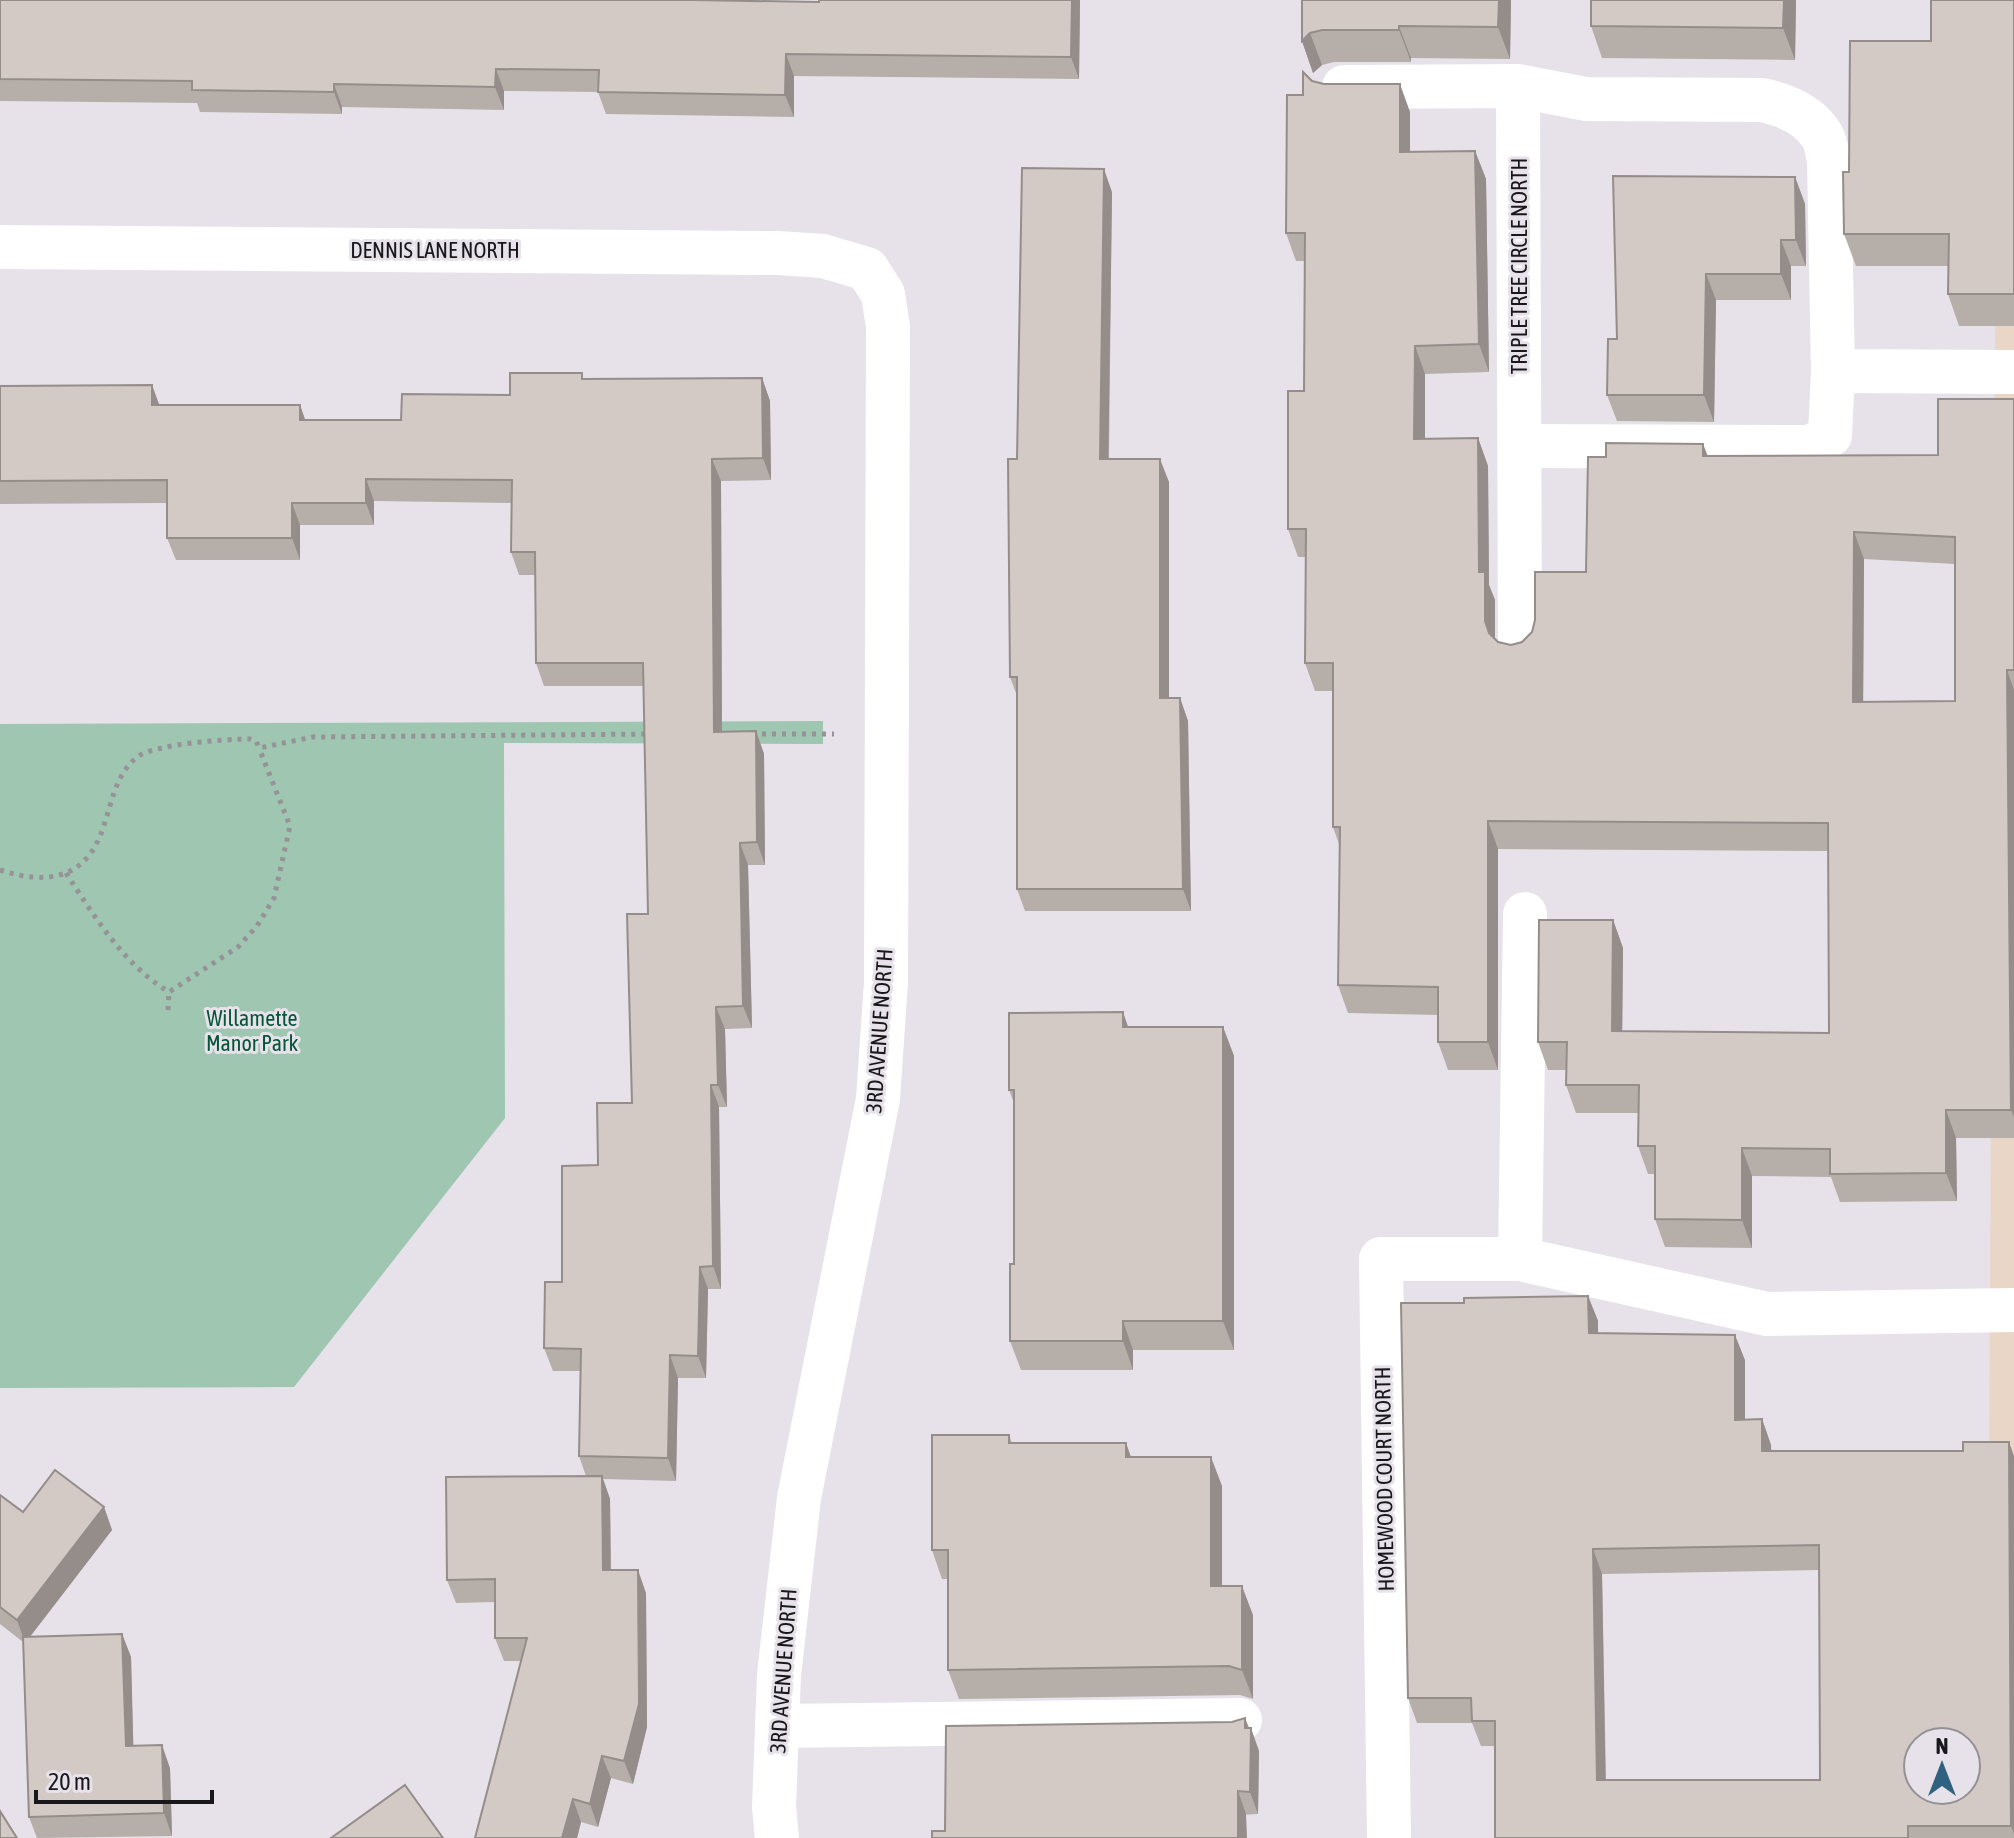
<svg xmlns="http://www.w3.org/2000/svg" width="2014" height="1838" viewBox="0 0 2014 1838" font-family="'Asap Condensed',sans-serif">
<rect width="100%" height="100%" fill="#e7e2ea"/>
<!-- commercial -->
<polygon fill="#e9d6c7" points="1997,0 2014,0 2014,1838 1987,1838"/>
<!-- green -->
<polygon fill="#9ec6b0" points="823,721 823,744 504,743 505,1118 294,1387 0,1388 0,724"/>
<g fill="none" stroke-linecap="round" stroke-linejoin="round">
<!-- path -->
<g stroke="#959298" stroke-width="5" stroke-dasharray="4 6" stroke-linecap="butt">
<polyline points="752,734 834,734"/>
<path d="M0 870C46 885 86 880 103 828 112 803 115 775 137 757 154 744 226 739 250 739L256 741 259 748 313 737 650 734"/>
<path d="M66 873C95 917 123 964 169 992L238 947 257 926 274 898 290 826 259 748"/>
<polyline points="168,1010 169,992"/>
</g>
<!-- minor -->
<g stroke="#fff" stroke-width="44">
<polyline points="1518,86 1520,648"/>
<path d="M1344 87 1518 86 1586 99 1762 100C1785 105 1809 114 1822 136 1826 142 1827 153 1829 161L1833 371 2014 372"/>
<polyline points="0,247 778,253 823,256 867,269 883,294 888,327 886,982 878,1099 799,1498 779,1675 774,1807 777,1838"/>
<polyline points="1520,446 1812,447 1830,435 1833,371"/>
<polyline points="1520,1259 1525,914"/>
<polyline points="777,1726 1240,1720"/>
<polyline points="1389,1838 1381,1259 1520,1259 1767,1314 2014,1310"/>
</g>
</g>
<!-- wall -->
<g fill="#b5aea9" fill-rule="evenodd">
<polygon points="0,0 819,2 819,0 1080,0 1079,79 794,76 794,117 606,114 598,92 504,91 504,110 342,107 342,114 200,112 197,103 0,101"/>
<polygon points="1302,0 1511,0 1510,59 1411,58 1411,62 1334,62 1322,65 1313,73 1302,41"/>
<polygon points="1796,0 1795,60 1602,58 1591,26"/>
<polygon points="2014,0 2014,326 1959,326 1948,294 1948,266 1856,266 1844,234 1849,172 1931,41"/>
<path d="M1312 81 1410 112V152L1475 151 1486 179 1489 372 1425 374V439L1478 438 1488 466 1489 585 1495 600V639L1498 642 1511 645 1522 642 1586 572 1606 457 1703 444 1708 456 1938 455 2014 399V1138H1956L1957 1201 1840 1202 1831 1177 1752 1176V1248L1665 1247 1655 1219V1174H1648L1638 1146V1113H1576L1566 1085V1070H1548L1538 1042 1613 920 1623 948 1622 1031 1829 1033 1828 851 1498 849V1070H1448L1438 1042V1015L1348 1013 1338 985 1340 847 1333 827V691H1315L1305 663V557H1298L1288 529 1304 391 1305 261H1296L1286 233 1303 95ZM1864 559 1955 564V701L1863 702Z"/>
<polygon points="1795,177 1805,204 1806,266 1791,266 1791,300 1716,300 1714,422 1617,421 1607,395 1617,339"/>
<polygon points="1112,192 1109,459 1169,482 1169,698 1180,698 1188,721 1191,911 1025,911 1017,889 1017,696 1010,677 1017,459"/>
<polygon points="762,378 770,401 771,480 721,481 722,732 756,731 764,754 765,865 748,865 752,1028 725,1029 727,1107 719,1107 721,1289 708,1289 706,1378 678,1378 676,1481 603,1479 610,1499 611,1570 646,1593 647,1727 633,1784 611,1778 598,1827 581,1822 577,1838 475,1838 521,1661 504,1661 495,1638 495,1602 456,1603 447,1580 586,1476 579,1456 581,1371 553,1371 544,1348 562,1282 598,1165 632,1103 648,914 644,686 544,686 536,663 535,575 519,575 511,552 512,503 374,501 374,525 300,525 300,560 176,560 167,538 167,503 0,504 0,386 152,385 159,405 300,405 305,420 401,420 510,395 585,379"/>
<polygon points="1129,1027 1223,1027 1234,1056 1234,1350 1133,1350 1133,1370 1021,1370 1010,1341 1014,1264 1014,1103 1009,1090"/>
<path d="M1588 1296 1598 1321V1333L1745 1360V1420L1762 1419 1771 1445V1451L2014 1456V1838H1495V1746H1481L1472 1723H1417L1408 1698 1464 1303ZM1819 1570 1820 1780H1606L1602 1574Z"/>
<polygon points="1009,1435 1012,1443 1126,1443 1131,1457 1222,1486 1222,1586 1253,1615 1253,1699 1240,1695 959,1699 948,1670 948,1579 942,1579 932,1550"/>
<polygon points="0,1495 23,1512 104,1507 112,1530 30,1637 122,1634 131,1657 133,1746 170,1768 172,1836 37,1838 29,1817 23,1642 0,1624"/>
<polygon points="1245,1718 1259,1751 1258,1814 945,1831"/>
</g>
<!-- shaded-wall -->
<g fill="#948d8a">
<polygon points="1072,0 1080,0 1079,79 1071,57"/>
<polygon points="1499,0 1511,0 1510,59 1498,27"/>
<polygon points="1784,0 1796,0 1795,60 1783,28"/>
<polygon points="1399,26 1411,58 1411,62 1399,30"/>
<polygon points="1310,33 1322,65 1313,73 1302,41"/>
<polygon points="786,54 794,76 794,117 785,95"/>
<polygon points="496,69 504,91 504,110 495,87"/>
<polygon points="334,84 342,107 342,114 334,92"/>
<polygon points="1400,84 1410,112 1410,180 1400,152"/>
<polygon points="1475,151 1486,179 1489,372 1479,344"/>
<polygon points="1104,169 1112,192 1108,482 1100,459"/>
<polygon points="1795,177 1805,204 1806,266 1796,240"/>
<polygon points="1781,240 1791,266 1791,300 1781,274"/>
<polygon points="1706,274 1716,300 1714,422 1704,395"/>
<polygon points="1415,346 1425,374 1425,467 1414,439"/>
<polygon points="762,378 770,401 771,480 763,458"/>
<polygon points="152,385 160,407 152,405"/>
<polygon points="300,405 308,428 300,420"/>
<polygon points="1478,438 1488,466 1489,585 1495,600 1495,649 1499,661 1485,621 1479,572"/>
<polygon points="1703,444 1713,472 1703,456"/>
<polygon points="712,459 721,481 722,754 714,732"/>
<polygon points="1160,459 1169,482 1169,721 1160,698"/>
<polygon points="366,479 374,501 374,525 366,503"/>
<polygon points="292,503 300,525 300,560 292,538"/>
<polygon points="1854,532 1864,559 1863,730 1853,702"/>
<polygon points="2007,670 2014,690 2014,1117 2011,1110"/>
<polygon points="1180,698 1188,721 1191,911 1183,889"/>
<polygon points="756,731 764,754 765,865 757,842"/>
<polygon points="1488,821 1498,849 1498,1070 1488,1042"/>
<polygon points="740,843 748,865 752,1028 743,1006"/>
<polygon points="1613,920 1623,948 1622,1059 1612,1031"/>
<polygon points="716,1007 725,1029 727,1107 718,1085"/>
<polygon points="1123,1012 1133,1041 1123,1027"/>
<polygon points="1223,1027 1234,1056 1234,1350 1223,1321"/>
<polygon points="711,1085 719,1107 721,1289 713,1266"/>
<polygon points="1946,1110 1956,1138 1957,1201 1946,1173"/>
<polygon points="1742,1148 1752,1176 1752,1248 1742,1220"/>
<polygon points="700,1267 708,1289 706,1378 698,1356"/>
<polygon points="1588,1296 1598,1321 1598,1358 1589,1333"/>
<polygon points="1123,1321 1133,1350 1133,1370 1123,1341"/>
<polygon points="1735,1335 1745,1360 1745,1445 1735,1420"/>
<polygon points="670,1355 678,1378 676,1481 668,1458"/>
<polygon points="1762,1419 1771,1445 1772,1476 1762,1451"/>
<polygon points="2009,1442 2014,1456 2014,1834 2011,1826"/>
<polygon points="1126,1443 1136,1472 1126,1457"/>
<polygon points="1211,1457 1222,1486 1222,1615 1211,1586"/>
<polygon points="602,1476 610,1499 611,1593 603,1570"/>
<polygon points="104,1507 112,1530 25,1643 17,1620"/>
<polygon points="1593,1549 1602,1574 1606,1805 1597,1780"/>
<polygon points="638,1570 646,1593 647,1727 633,1784 624,1761"/>
<polygon points="1242,1586 1253,1615 1253,1699 1242,1670"/>
<polygon points="122,1634 131,1657 134,1769 126,1746"/>
<polygon points="1245,1718 1251,1735 1251,1728 1259,1751 1258,1814 1250,1792"/>
<polygon points="162,1745 170,1768 172,1836 164,1813"/>
<polygon points="602,1756 611,1778 598,1827 590,1804"/>
<polygon points="1238,1791 1246,1814 1247,1838 1238,1838"/>
<polygon points="573,1799 581,1822 577,1838 562,1838"/>
</g>
<!-- building -->
<g fill="#d3cac5" stroke="#948d8a" stroke-width="2" fill-rule="evenodd">
<polygon points="0,0 692,0 819,2 819,0 1072,0 1071,57 786,54 785,95 598,92 599,70 496,69 495,87 334,84 334,92 192,90 192,81 0,79"/>
<polygon points="1302,0 1499,0 1498,27 1399,26 1399,30 1322,30 1310,33 1302,41"/>
<polygon points="1591,0 1784,0 1783,28 1591,26"/>
<polygon points="1931,0 2014,0 2014,294 1948,294 1949,234 1844,234 1843,172 1849,172 1850,41 1931,41"/>
<path d="M1303 72 1312 81 1324 84H1400V152L1475 151 1479 344 1415 346 1414 439 1478 438 1479 572H1485V621L1489 633 1498 642 1511 645 1522 642 1532 632 1535 620V572H1586L1588 457H1606V443L1703 444V456L1938 455V399H2014V670H2007L2011 1110H1946V1173L1830 1174V1149L1742 1148V1220L1655 1219V1146H1638L1639 1085H1566L1567 1042H1538L1539 920H1613L1612 1031 1829 1033 1828 823 1488 821V1042H1438V987L1338 985 1340 827H1333V663H1305L1306 529H1288V391H1304L1305 233H1286L1287 95H1303ZM1854 532 1955 537V701L1853 702Z"/>
<polygon points="1022,168 1104,169 1100,459 1160,459 1160,698 1180,698 1183,889 1017,889 1017,677 1010,677 1008,459 1017,459"/>
<polygon points="1613,176 1795,177 1796,240 1781,240 1781,274 1706,274 1704,395 1607,395 1608,339 1617,339"/>
<polygon points="510,373 582,373 582,379 762,378 763,458 712,459 714,732 756,731 757,842 740,843 743,1006 716,1007 718,1085 711,1085 713,1266 700,1267 698,1356 670,1355 668,1458 579,1456 581,1349 544,1348 545,1282 562,1282 562,1166 598,1165 597,1103 632,1103 627,914 648,914 643,663 536,663 535,552 511,552 512,480 366,479 366,503 292,503 292,538 167,538 167,480 0,481 0,386 152,385 152,405 300,405 300,420 401,420 402,394 510,395"/>
<polygon points="1123,1012 1123,1027 1223,1027 1223,1321 1123,1321 1123,1341 1010,1341 1010,1264 1014,1264 1014,1090 1009,1090 1009,1013"/>
<path d="M1588 1296 1589 1333 1735 1335V1420L1762 1419V1451H1963V1442H2009L2011 1826H1908V1838H1495V1721H1472L1471 1698H1408L1401 1303H1464V1298ZM1819 1545 1820 1780H1597L1593 1549ZM1918 1742H1966V1790H1918Z"/>
<polygon points="932,1435 1009,1435 1009,1443 1126,1443 1126,1457 1211,1457 1211,1586 1242,1586 1242,1670 1229,1666 948,1670 948,1550 932,1550"/>
<polygon points="55,1470 104,1507 17,1620 0,1607 0,1495 23,1512"/>
<polygon points="602,1476 603,1570 638,1570 639,1704 624,1761 602,1756 590,1804 573,1799 562,1838 475,1838 527,1638 495,1638 495,1579 447,1580 446,1477"/>
<polygon points="122,1634 126,1746 162,1745 164,1813 29,1817 23,1637"/>
<polygon points="1245,1718 1245,1728 1251,1728 1250,1792 1238,1791 1238,1838 932,1838 932,1831 945,1831 946,1726 1232,1722"/>
<polygon points="405,1785 443,1838 331,1838"/>
<polygon points="0,1811 17,1838 0,1838"/>
</g>
<g text-anchor="middle" stroke-width="6" stroke-linejoin="round" paint-order="stroke">
<!-- street labels -->
<g font-size="22" fill="#181719" stroke="#e7e2ea">
<text x="435" y="258">DENNIS LANE NORTH</text>
<text transform="translate(1519 266) rotate(-90)" y="8">TRIPLE TREE CIRCLE NORTH</text>
<text transform="translate(879 1031) rotate(-86)" y="8">3RD AVENUE NORTH</text>
<text transform="translate(1384 1479) rotate(-91)" y="8">HOMEWOOD COURT NORTH</text>
<text transform="translate(783 1671) rotate(-86)" y="8">3RD AVENUE NORTH</text>
</g>
<!-- park labels -->
<g font-size="22" fill="#055538" stroke="#e7e2ea">
<text x="252" y="1026">Willamette<tspan x="252" dy="25">Manor Park</tspan></text>
</g>
</g>
<!-- north arrow -->
<g transform="translate(1942 1766)"><circle r="38" fill="#e7e2ea" stroke="#949196" stroke-width="2"/>
<path d="M0-6L14 30L0 20L-14 30Z" fill="#30627f"/>
<text y="-12" font-size="22" font-weight="bold" text-anchor="middle" fill="#181719">N</text>
</g>
<!-- scale -->
<path d="M36 1790v12h176v-12" fill="none" stroke="#181719" stroke-width="4"/>
<text x="48" y="1790" font-size="24" fill="#181719" stroke="#e7e2ea" stroke-width="6" paint-order="stroke">20 m</text>
</svg>
